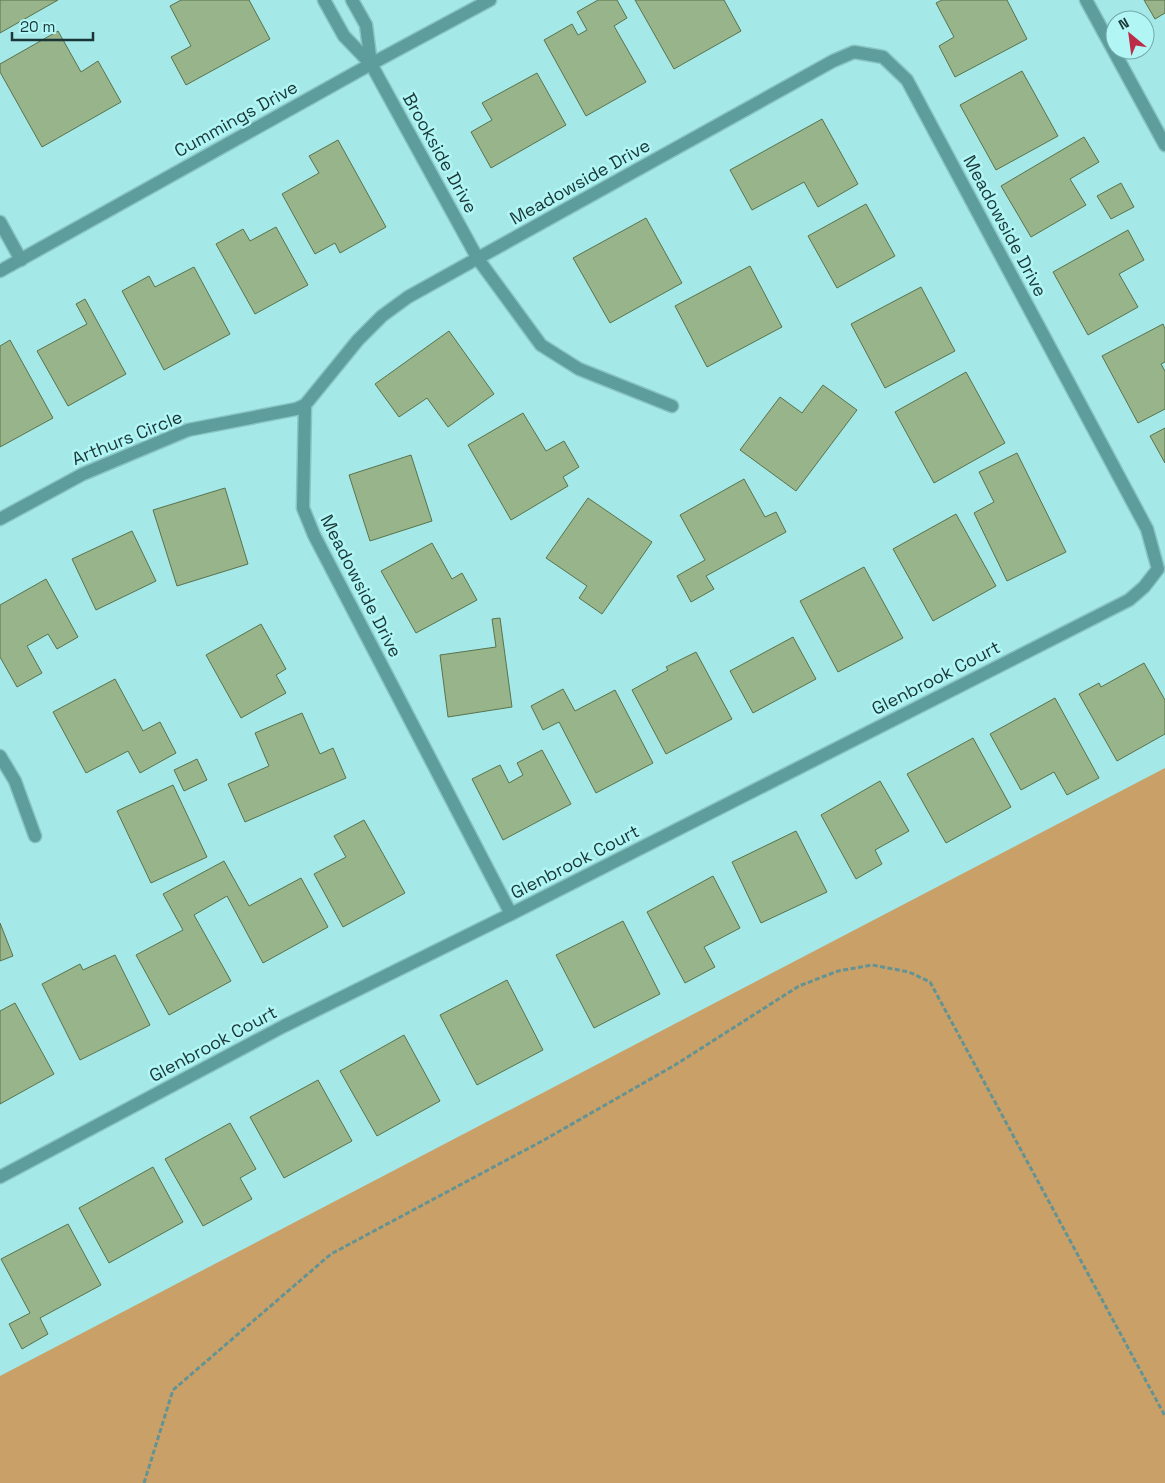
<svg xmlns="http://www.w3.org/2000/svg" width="1165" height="1483" viewBox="0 0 1165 1483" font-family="'Space Grotesk',sans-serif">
<rect width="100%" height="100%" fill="#a5e8e8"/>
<!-- green -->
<polygon fill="#c9a067" points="1165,768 1165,1483 0,1483 0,1376"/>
<!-- building -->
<g fill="#98b48a" stroke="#59734b">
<polygon points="0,0 58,0 0,33"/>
<polygon points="181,0 249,0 270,39 186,85 171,57 191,46 170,6"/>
<polygon points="598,0 617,0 627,18 614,26 646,82 586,116 544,40 572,24 578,35 587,30 577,12"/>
<polygon points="635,0 724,0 741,31 674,69"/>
<polygon points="942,0 1007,0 1027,39 955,77 939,46 954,37 936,3"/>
<polygon points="1144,0 1165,0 1165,13 1155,19"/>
<polygon points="58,31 81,72 98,61 121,102 42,147 0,72 0,64"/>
<polygon points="1022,71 1058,136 996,170 960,105"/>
<polygon points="537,73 566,125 491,168 471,132 492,120 482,103"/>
<polygon points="822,119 858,184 818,207 804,182 752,210 730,170"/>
<polygon points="1084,137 1099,162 1070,179 1086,205 1031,237 1001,186"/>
<polygon points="338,140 386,227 340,253 335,243 315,254 282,194 319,173 309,156"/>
<polygon points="1121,183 1134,207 1111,219 1097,196"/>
<polygon points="866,204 895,256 837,288 808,236"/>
<polygon points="646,218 682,283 610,323 573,258"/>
<polygon points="276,227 308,285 255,314 216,244 243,229 250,241"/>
<polygon points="1128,230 1144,260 1119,274 1138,307 1088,335 1053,272"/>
<polygon points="750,266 782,327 707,367 675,306"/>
<polygon points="194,267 230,334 164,370 122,291 149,276 155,287"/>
<polygon points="921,287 955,351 885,388 851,324"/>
<polygon points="85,299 126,374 68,406 37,351 87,324 76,304"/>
<polygon points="1163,324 1165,329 1165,362 1161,364 1165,371 1165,409 1138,423 1102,356"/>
<polygon points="449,331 494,394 448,427 427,398 399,417 375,384"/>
<polygon points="10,340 53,418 0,447 0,346"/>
<polygon points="966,372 1005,443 934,483 895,412"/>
<polygon points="823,385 857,410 796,491 740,450 780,397 802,413"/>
<polygon points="523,413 546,451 564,441 579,467 563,477 568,486 511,520 468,445"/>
<polygon points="1165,428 1165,463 1150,436"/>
<polygon points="1017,453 1066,552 1007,581 974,513 994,502 979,472"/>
<polygon points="411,455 432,521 370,541 349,475"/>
<polygon points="744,479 765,517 776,512 786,532 706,576 714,589 691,602 677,576 705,560 680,515"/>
<polygon points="225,488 248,564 177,586 153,510"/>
<polygon points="588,498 652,542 602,614 579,598 587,586 546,558"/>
<polygon points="956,514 996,586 933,621 893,549"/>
<polygon points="132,531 156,581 96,610 72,559"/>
<polygon points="432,543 452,579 462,573 477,600 416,633 381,571"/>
<polygon points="864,567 903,638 838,672 800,601"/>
<polygon points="46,579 78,637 57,649 48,634 27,646 42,673 17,687 0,657 0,605"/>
<polygon points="500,618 512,707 448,717 440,655 496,647 492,619"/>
<polygon points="261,624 286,669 276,675 286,693 241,718 206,655"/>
<polygon points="793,637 816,679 753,713 730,671"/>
<polygon points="696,652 732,719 666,754 632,690 668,670 666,667"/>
<polygon points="1144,663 1165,700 1165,734 1117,761 1079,694 1099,683 1101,687"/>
<polygon points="115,679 143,731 160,722 176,753 140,773 128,751 86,773 53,712"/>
<polygon points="563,689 575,711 615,690 653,763 596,793 559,722 543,730 531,706"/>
<polygon points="1055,698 1099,778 1067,795 1054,772 1021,790 990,734"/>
<polygon points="302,713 320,754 333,748 346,778 245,822 228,784 269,766 255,733"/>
<polygon points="973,738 1011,807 946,843 907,774"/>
<polygon points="542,750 571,804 503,840 472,779 500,765 509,783 523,775 517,763"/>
<polygon points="197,759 207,780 184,791 174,770"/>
<polygon points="880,781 909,831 875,850 882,864 856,879 821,815"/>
<polygon points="173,785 207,857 151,883 117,811"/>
<polygon points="364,820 405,893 343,927 314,874 346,857 334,836"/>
<polygon points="796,831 827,892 761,923 732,862"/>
<polygon points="224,861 249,906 301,878 328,927 263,963 227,896 194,915 231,981 169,1015 136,955 183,930 163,894"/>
<polygon points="713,876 740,928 704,947 715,967 685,983 647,912"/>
<polygon points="623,921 660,994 594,1028 556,955"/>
<polygon points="0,923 13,956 0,961"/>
<polygon points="115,955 150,1025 80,1060 42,984 80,964 83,970"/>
<polygon points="507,980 543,1050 477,1085 440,1015"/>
<polygon points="15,1003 54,1074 0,1104 0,1011"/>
<polygon points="404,1035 440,1101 377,1136 340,1071"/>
<polygon points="318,1080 352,1141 284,1178 250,1117"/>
<polygon points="230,1123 256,1169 240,1178 252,1199 203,1226 165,1159"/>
<polygon points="153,1167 183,1222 109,1263 79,1208"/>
<polygon points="68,1224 101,1285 40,1318 48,1334 22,1349 9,1324 30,1313 1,1259"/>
</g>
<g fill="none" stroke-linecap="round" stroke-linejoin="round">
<!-- minor casing -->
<g stroke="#89c4c4" stroke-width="15">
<g id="minor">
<polyline points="324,0 344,36 371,64 478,259 541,345 579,369 672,406"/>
<polyline points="352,0 366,25 371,64"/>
<polyline points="1086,0 1165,145"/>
<polyline points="0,222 21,260"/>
<polyline points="0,271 371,64 490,0"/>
<polyline points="0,519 83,474 188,430 296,409 305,405"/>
<polyline points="0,756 15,781 35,836"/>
<polyline points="0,1177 284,1026 511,914 1129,600 1144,587 1158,569 1147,529 907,80 883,57 854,52 833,61 408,297 382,316 358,340 305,405 303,508 314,535 511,914"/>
</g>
</g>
<!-- path -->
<polyline stroke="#639393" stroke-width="3" stroke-dasharray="5 2.5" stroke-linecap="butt" points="144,1483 173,1390 331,1254 544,1140 675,1065 799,986 838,971 872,965 909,972 930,982 1165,1416"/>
<!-- minor -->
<use href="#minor" stroke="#5d9d9c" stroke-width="12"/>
</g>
<g text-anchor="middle" stroke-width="5" stroke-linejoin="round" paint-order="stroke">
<!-- street labels -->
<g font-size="18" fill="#1a3636" stroke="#b1f6f5">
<text transform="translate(236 119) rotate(-29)" y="6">Cummings Drive</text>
<text transform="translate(440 153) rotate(61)" y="6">Brookside Drive</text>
<text transform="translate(580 182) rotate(-29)" y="6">Meadowside Drive</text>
<text transform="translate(1005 226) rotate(62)" y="6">Meadowside Drive</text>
<text transform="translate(127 438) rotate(-22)" y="6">Arthurs Circle</text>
<text transform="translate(361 586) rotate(63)" y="6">Meadowside Drive</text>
<text transform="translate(936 678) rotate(-27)" y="6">Glenbrook Court</text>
<text transform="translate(575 862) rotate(-27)" y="6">Glenbrook Court</text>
<text transform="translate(213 1044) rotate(-28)" y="6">Glenbrook Court</text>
</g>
</g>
<!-- north arrow -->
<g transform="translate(1130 35) rotate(331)"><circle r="24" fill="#b1f6f5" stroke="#75a9a9"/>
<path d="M0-4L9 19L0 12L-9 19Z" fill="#bc2b48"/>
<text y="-8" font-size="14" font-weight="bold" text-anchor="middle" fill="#1a3636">N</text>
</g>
<!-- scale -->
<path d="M12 32v8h81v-8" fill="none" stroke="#1a3636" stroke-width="2.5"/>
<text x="20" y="32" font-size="15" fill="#1a3636" stroke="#b1f6f5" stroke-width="4" paint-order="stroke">20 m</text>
</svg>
